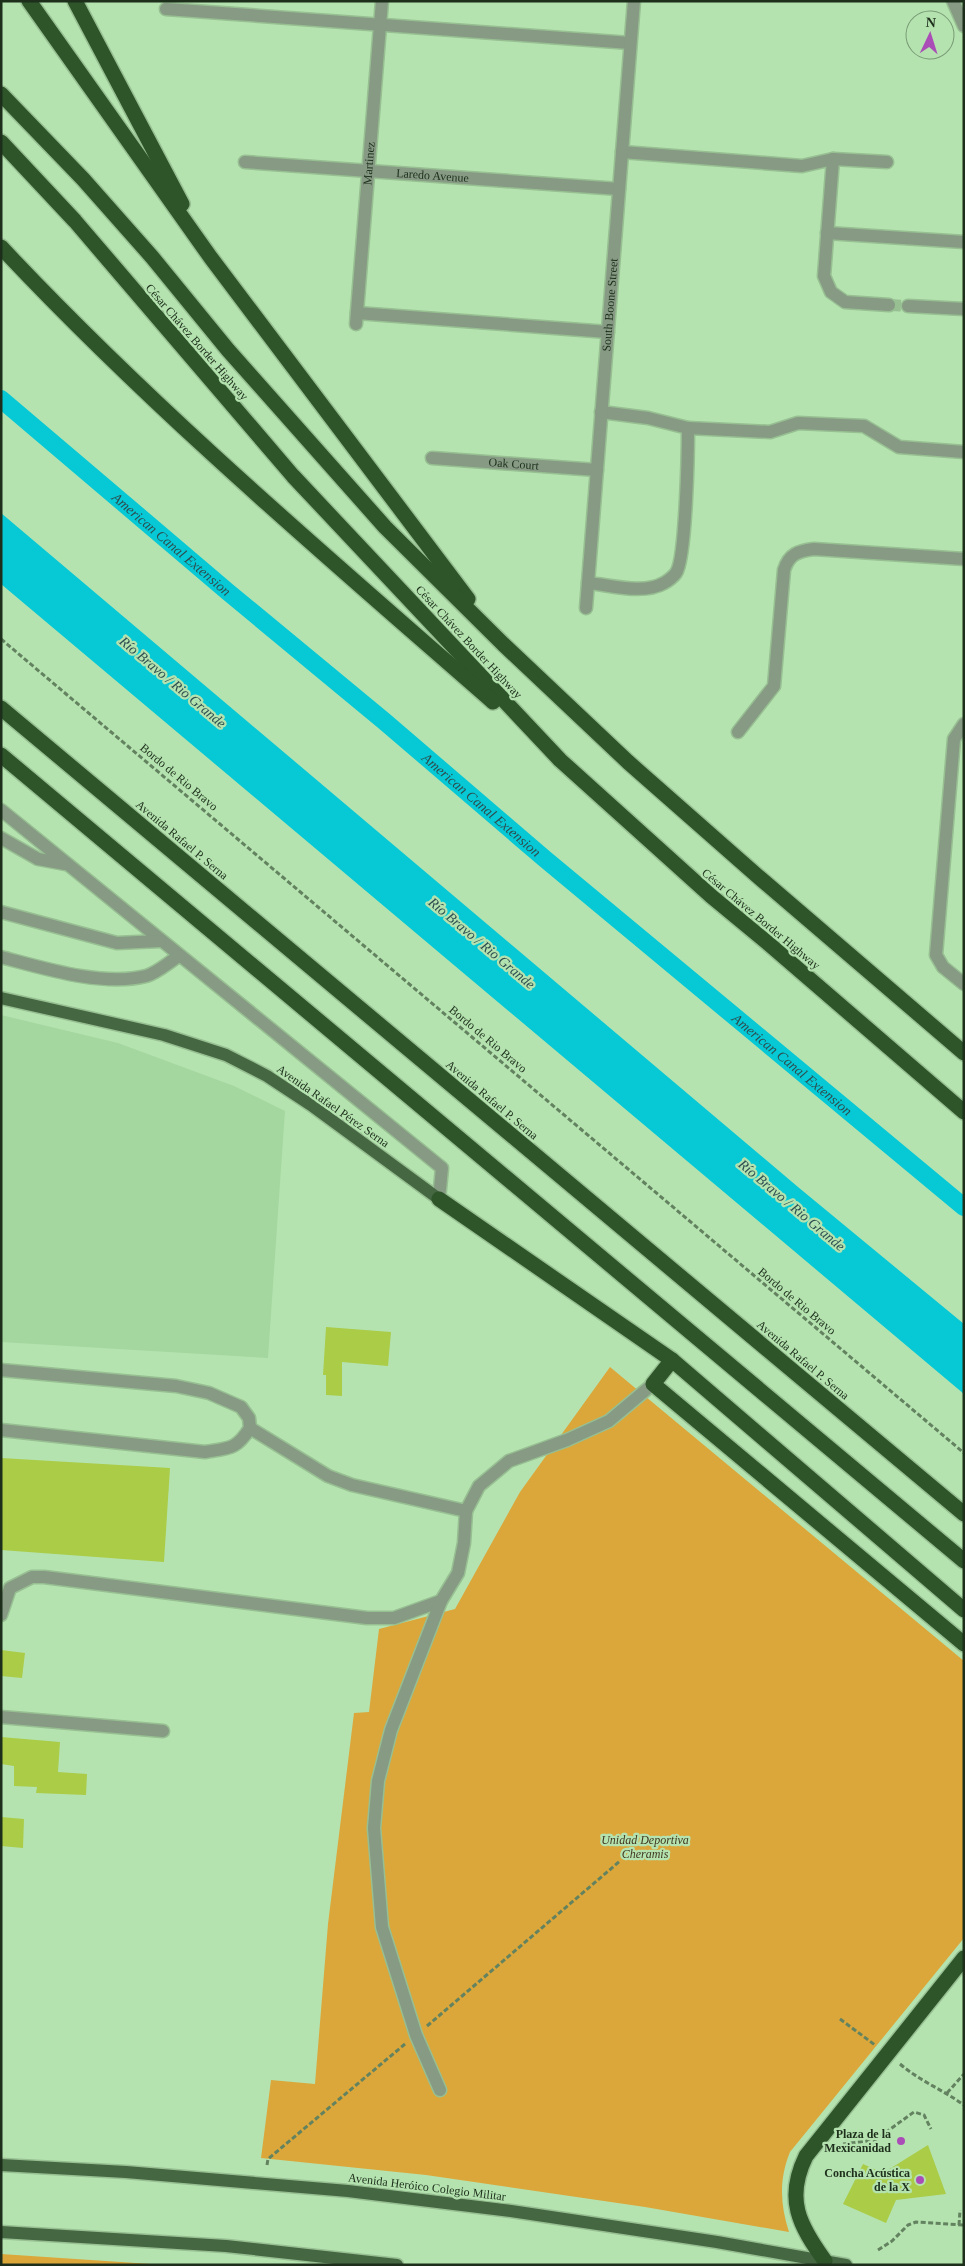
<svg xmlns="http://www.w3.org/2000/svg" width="965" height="2266" viewBox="0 0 965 2266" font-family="Georgia,serif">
<rect width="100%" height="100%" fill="#b5e3b0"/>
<!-- built -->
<polygon fill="#a4d79f" points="1,1015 118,1043 234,1086 285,1111 268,1358 1,1342"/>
<!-- green -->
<g fill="#dba73a">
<path d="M610 1367 964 1661V1938L790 2152C779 2179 780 2204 789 2232L645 2207 426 2175 261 2158 271 2080 315 2084 328 1924 354 1713 369 1712 379 1629 455 1609 520 1492Z"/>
<polygon points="1,2254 166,2265 1,2265"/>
</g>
<!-- water -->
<polygon fill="#06c9d5" points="1,513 798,1187 964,1324 964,1394 1,584"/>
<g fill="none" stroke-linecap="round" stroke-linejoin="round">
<!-- canal -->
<path stroke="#06c9d5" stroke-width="18" id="s1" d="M1 399 228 592 384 721 545 859 964 1207"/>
</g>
<!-- building -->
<g fill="#aacc47">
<polygon points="326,1327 391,1332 388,1366 342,1362 342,1396 326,1395 326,1375 323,1375"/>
<polygon points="1,1458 170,1468 164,1562 1,1550"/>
<polygon points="1,1650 25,1653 22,1678 1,1676"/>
<polygon points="1,1737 60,1742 58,1772 87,1774 86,1795 36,1793 37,1787 14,1786 14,1766 1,1764"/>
<polygon points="1,1817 24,1819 23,1848 1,1846"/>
<polygon points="928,2145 946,2194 896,2200 886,2223 843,2204 863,2164 883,2173"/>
</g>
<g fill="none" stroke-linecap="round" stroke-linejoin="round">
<!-- minor-tunnel -->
<polyline stroke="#97bf92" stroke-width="12" stroke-dasharray="12 6" stroke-linecap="butt" points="889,305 908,306"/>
<!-- minor casing -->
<g stroke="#97bf92" stroke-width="15">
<g id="minor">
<polyline points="953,1 964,26"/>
<polyline points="166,9 630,43"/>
<polyline points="622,152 802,166 833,159 887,162"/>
<polyline points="833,159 824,276 831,292 845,302 889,305"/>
<path id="s2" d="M245 162 619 189"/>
<polyline points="827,233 964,242"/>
<polyline points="908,306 964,309"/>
<polyline points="357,313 608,332"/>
<path id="s3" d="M356 324 382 1"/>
<polyline points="688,428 770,432 798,423 864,426 899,447 964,452"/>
<path id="s4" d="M432 458 597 470"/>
<path d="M588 583C611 585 643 595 664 583 668 581 674 576 676 573 686 559 688 451 688 428L648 418 601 412"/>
<path id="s5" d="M586 608 634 1"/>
<polyline points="964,724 954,739 936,955 943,967 964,984"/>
<path d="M738 732 774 686 784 570C789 554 798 551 814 549L964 559"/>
<polyline points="1,810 442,1168 439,1199"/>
<polyline points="1,838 38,859 65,864"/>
<polyline points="1,912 117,943 160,941"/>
<path d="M1 957C43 968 103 987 146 976 157 973 169 962 179 956"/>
<path d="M1 1370 176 1386 209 1393 241 1407 249 1418 250 1428C236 1450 229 1448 205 1452L1 1430"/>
<polyline points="250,1428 328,1476 352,1485 466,1511"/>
<polyline points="1,1615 10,1588 32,1577 44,1577 367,1618 394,1618 441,1601"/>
<polyline points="1,1717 163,1731"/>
<polyline points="440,2090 416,2035 382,1927 374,1828 378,1781 391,1730 441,1601 458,1573 464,1543 466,1511 479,1486 509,1461 567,1440 609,1421 653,1384"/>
</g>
</g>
<!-- major casing -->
<g stroke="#97bf92" stroke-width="15">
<g id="major">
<polyline points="1,998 164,1035 226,1055 267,1076 311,1105 439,1199"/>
<polyline points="1,2165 126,2172 348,2191 511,2211 717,2242 846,2265"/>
<polyline points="1,2232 226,2246 397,2265"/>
</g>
</g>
<!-- highway casing -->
<g stroke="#97bf92" stroke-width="18">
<g id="highway">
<polyline points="29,1 211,258 468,599"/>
<polyline points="75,1 182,204"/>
<polyline points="1,94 83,179 152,257 228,350 385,527 503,644 628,762 761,879 964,1053"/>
<polyline points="1,142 75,221 293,476 560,760 711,896 769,944 964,1112"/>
<path d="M1 247C154 410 325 555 493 702"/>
<polyline points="1,708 964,1514"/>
<polyline points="1,755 964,1561"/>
<polyline points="439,1199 672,1360 964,1610"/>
<polyline points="672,1360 653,1384 964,1644"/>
<path d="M825 2261C799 2225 785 2199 806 2156L964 1958"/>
</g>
</g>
<!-- path -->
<g stroke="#63825f" stroke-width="3" stroke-dasharray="5 2.5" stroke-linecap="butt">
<polyline points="1,639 964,1453"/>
<polyline points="840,2019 875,2045"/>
<polyline points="427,2026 620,1861"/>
<path d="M900 2064C920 2081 943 2090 964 2105"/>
<polyline points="947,2093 964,2074"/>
<polyline points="843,2144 875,2140 914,2112 924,2115 931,2129"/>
<polyline points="267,2165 268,2159 405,2044"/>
<polyline points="959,2225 960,2210"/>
<polyline points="878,2250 892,2241 908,2225 916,2222 964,2225"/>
</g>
<!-- minor -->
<use href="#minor" stroke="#869a84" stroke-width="12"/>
<!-- major -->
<use href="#major" stroke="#456742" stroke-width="12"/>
<!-- highway -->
<use href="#highway" stroke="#2d5529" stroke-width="15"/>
</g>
<!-- markers -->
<g fill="#aa4db7" stroke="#b5e3b0" stroke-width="2">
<circle cx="901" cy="2141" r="5"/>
<circle cx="920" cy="2180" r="5"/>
</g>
<g text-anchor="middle" stroke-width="4.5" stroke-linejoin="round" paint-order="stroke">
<!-- street labels -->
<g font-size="12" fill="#1d2f1b" stroke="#b5e3b0">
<text dy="4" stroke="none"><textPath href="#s3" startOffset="161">Martinez</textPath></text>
<text dy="4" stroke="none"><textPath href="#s2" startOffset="188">Laredo Avenue</textPath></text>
<text dy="4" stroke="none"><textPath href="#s5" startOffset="304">South Boone Street</textPath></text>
<text transform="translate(197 342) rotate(49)" y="4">César Chávez Border Highway</text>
<text dy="4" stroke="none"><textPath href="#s4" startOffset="82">Oak Court</textPath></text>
<text transform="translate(469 642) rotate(47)" y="4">César Chávez Border Highway</text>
<text transform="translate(179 777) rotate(40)" y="4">Bordo de Rio Bravo</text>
<text transform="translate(182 840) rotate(40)" y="4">Avenida Rafael P. Serna</text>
<text transform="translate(761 919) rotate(40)" y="4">César Chávez Border Highway</text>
<text transform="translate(488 1039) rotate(40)" y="4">Bordo de Rio Bravo</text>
<text transform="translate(492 1100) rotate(40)" y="4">Avenida Rafael P. Serna</text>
<text transform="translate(333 1106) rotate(35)" y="4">Avenida Rafael Pérez Serna</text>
<text transform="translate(797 1301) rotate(40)" y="4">Bordo de Rio Bravo</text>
<text transform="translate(803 1360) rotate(40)" y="4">Avenida Rafael P. Serna</text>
<text transform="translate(427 2187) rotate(7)" y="4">Avenida Heróico Colegio Militar</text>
</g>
<!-- park labels -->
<g font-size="12" font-style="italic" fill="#413620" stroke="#b5e3b0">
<text x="645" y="1844">Unidad Deportiva<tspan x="645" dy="14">Cheramis</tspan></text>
</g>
<!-- poi labels -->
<g font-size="12" font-weight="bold" fill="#1d2f1b" stroke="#b5e3b0" text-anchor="end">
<text x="891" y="2138">Plaza de la<tspan x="891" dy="14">Mexicanidad</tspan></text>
<text x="910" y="2177">Concha Acústica<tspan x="910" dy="14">de la X</tspan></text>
</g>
<!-- water labels -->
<g font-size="14" font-style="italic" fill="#2d4d50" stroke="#b5e3b0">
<text dy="5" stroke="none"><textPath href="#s1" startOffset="224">American Canal Extension</textPath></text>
<text transform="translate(173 682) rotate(40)" y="5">Río Bravo / Rio Grande</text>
<text dy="5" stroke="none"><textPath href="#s1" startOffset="629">American Canal Extension</textPath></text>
<text transform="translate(482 943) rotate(40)" y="5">Río Bravo / Rio Grande</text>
<text dy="5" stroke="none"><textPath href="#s1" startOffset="1034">American Canal Extension</textPath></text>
<text transform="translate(792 1205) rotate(40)" y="5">Río Bravo / Rio Grande</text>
</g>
</g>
<!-- border -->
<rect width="965" height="2266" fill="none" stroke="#1d2f1b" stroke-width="5"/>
<!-- north arrow -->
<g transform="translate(930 35) rotate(4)"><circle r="24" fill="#b5e3b0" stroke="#789b74"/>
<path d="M0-4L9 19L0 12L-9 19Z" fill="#aa4db7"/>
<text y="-8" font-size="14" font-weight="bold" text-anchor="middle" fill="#1d2f1b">N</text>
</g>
</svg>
